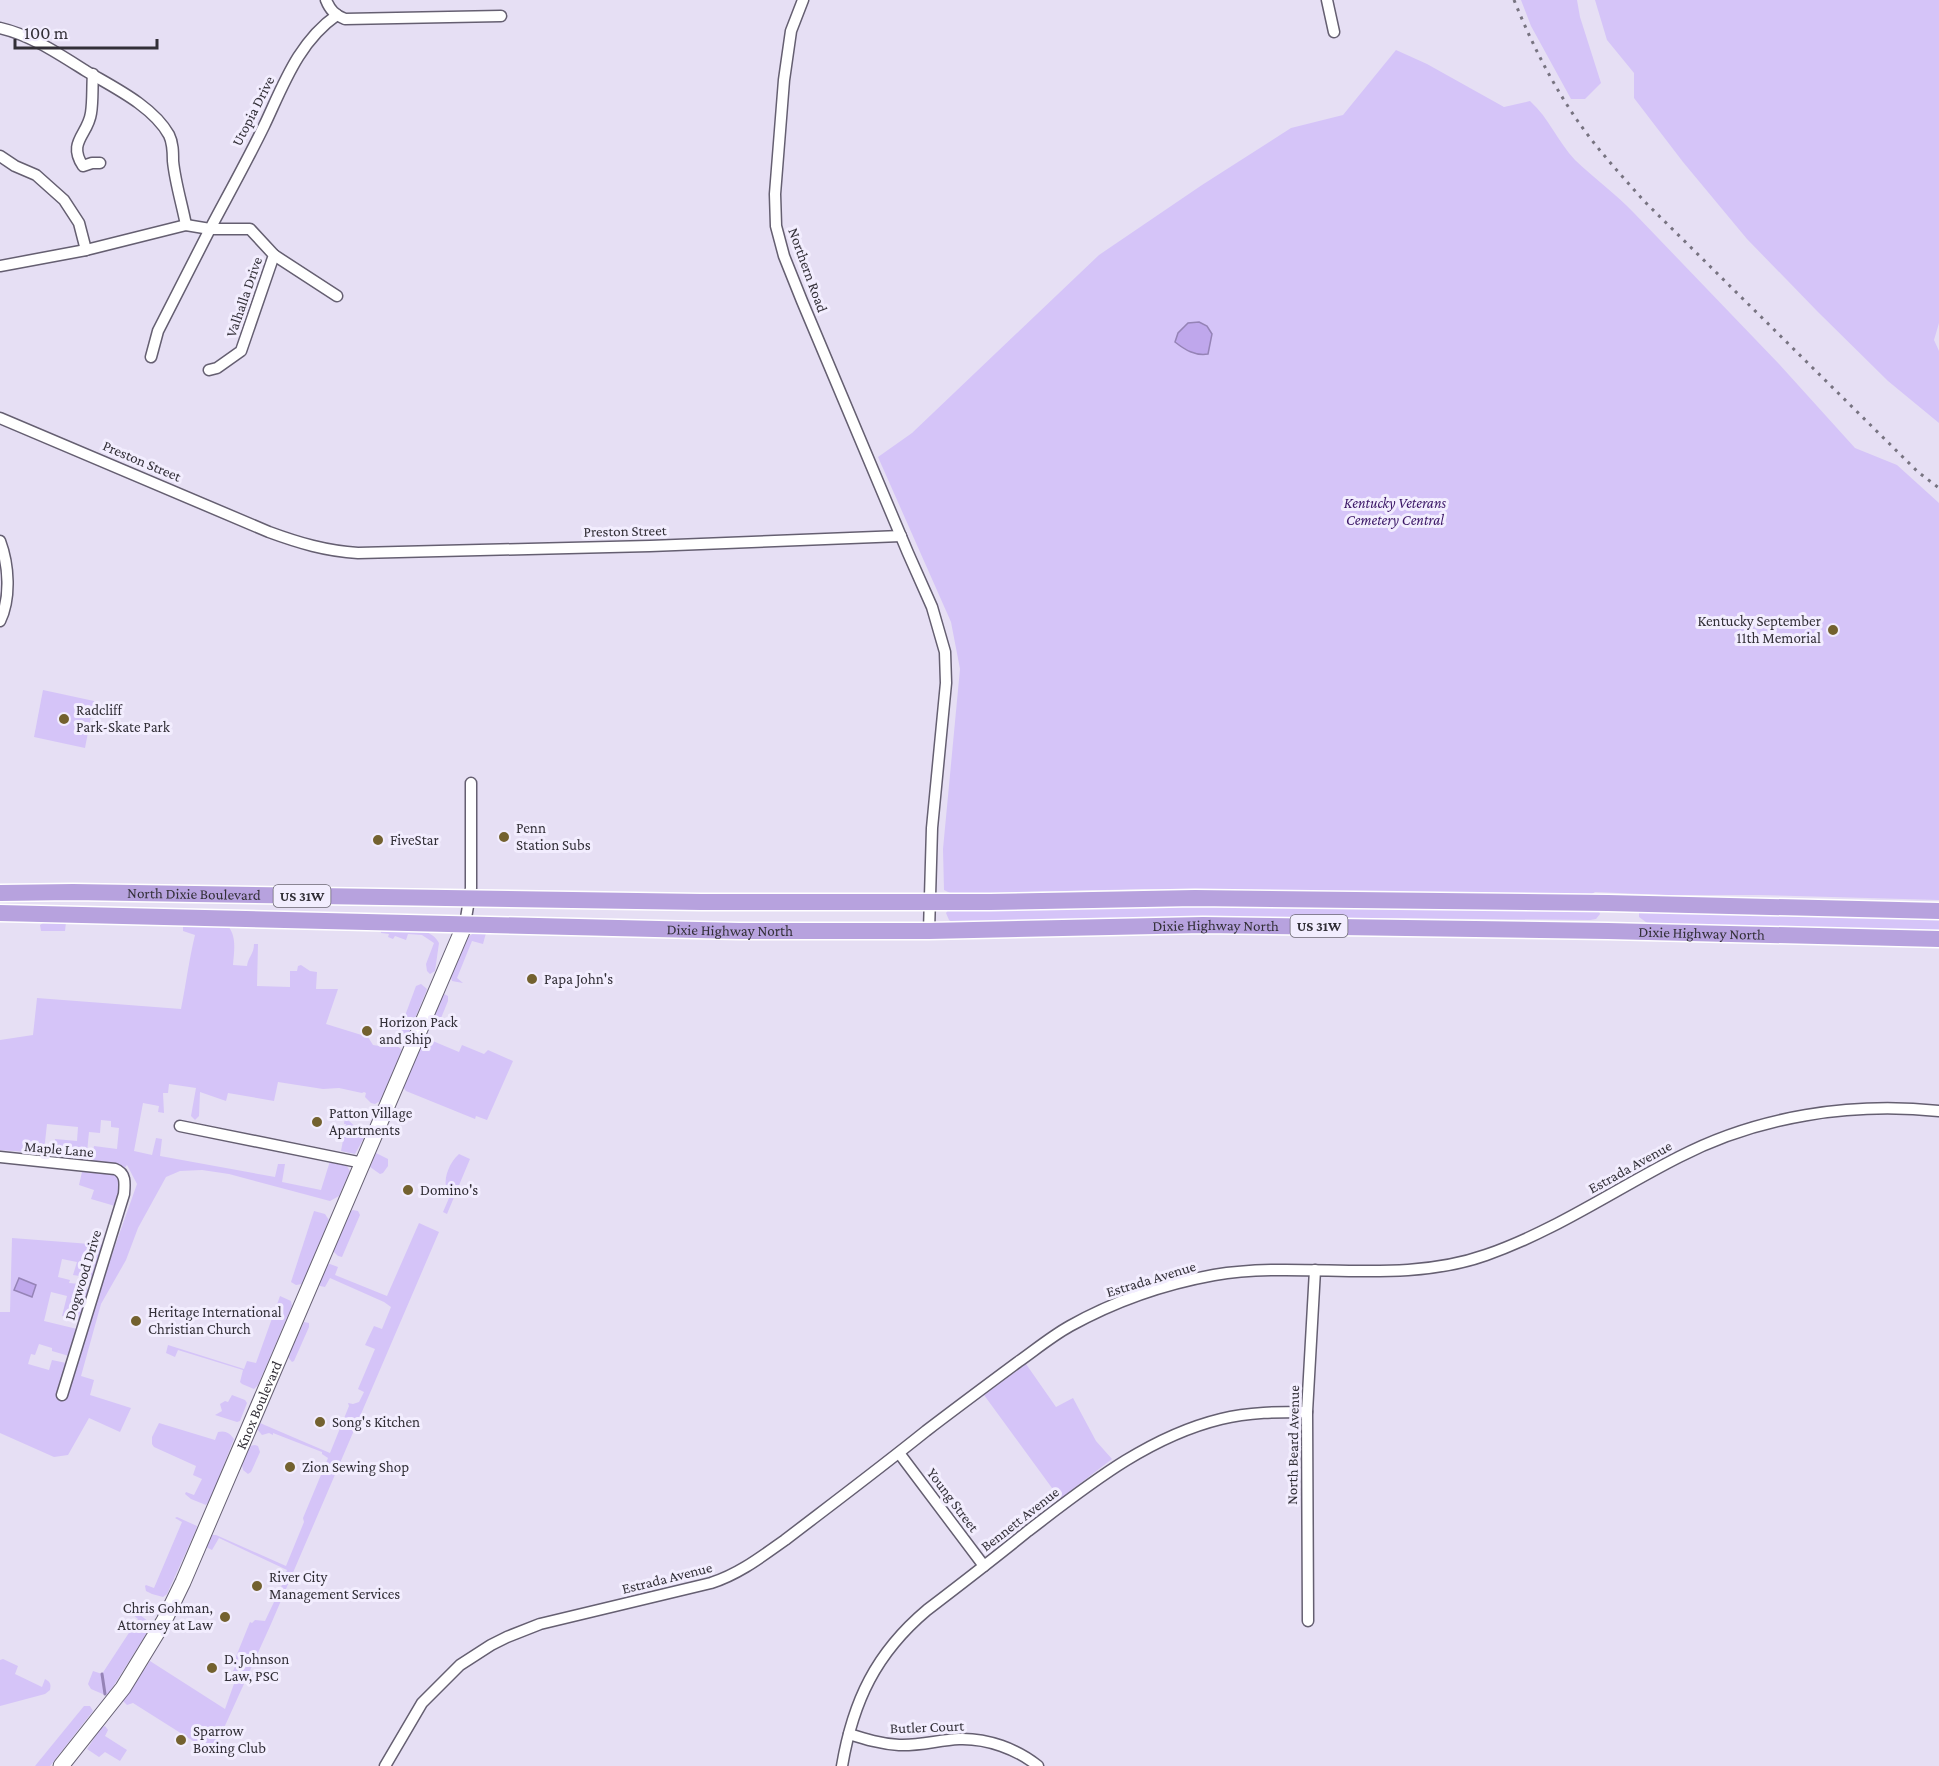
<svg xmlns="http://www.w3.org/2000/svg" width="1939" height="1766" viewBox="0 0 1939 1766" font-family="'Crimson Pro',serif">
<rect width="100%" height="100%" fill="#e6dff4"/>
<!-- green -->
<g fill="#d5c4f8">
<polygon points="1521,0 1577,0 1580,17 1601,83 1585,99 1571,99 1531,26"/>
<polygon points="1595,0 1939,0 1939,323 1934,340 1939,351 1939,423 1888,381 1818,312 1747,239 1683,162 1634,98 1634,73 1607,40"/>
<path d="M1396 50 1427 64 1504 107 1530 101C1549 118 1558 142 1575 160 1594 178 1616 194 1634 213L1779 364 1855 448 1897 465 1939 503V900L1759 895H1665L1595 892 1592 894 1144 889 952 894 944 890 943 849 960 669 951 622 878 457 912 433 1099 255 1202 185 1291 128 1343 115Z"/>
<polygon points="43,690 94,701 85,748 34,737"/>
<polygon points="1132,905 1599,911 1600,914 1596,919 1590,920 1385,918 1316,920 955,924 949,920 946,913 949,909"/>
<polygon points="1639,912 1939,916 1939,931 1650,925 1639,917"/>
<polygon points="46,921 66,922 65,931 41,931 40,925"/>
<path d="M183 924 228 926C237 937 234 951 233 965L247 966C248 957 254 954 254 944H258L257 986 290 987V971H297L298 966 301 965 310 971 317 972 316 989H338L326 1024 368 1037 373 1045 385 1047 396 1045 402 1050 380 1101 375 1104 371 1103 365 1097 366 1093 364 1092 362 1093 339 1088 323 1089 278 1082 274 1101 228 1093 226 1101 200 1092 199 1116 195 1120 191 1116 196 1088 169 1084 168 1093H163L164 1113 158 1112 159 1106 143 1103 134 1151 152 1155 156 1138 162 1139 160 1156 275 1177 278 1164H285L282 1182 321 1190 330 1161 346 1165 350 1171 339 1196 330 1201 229 1174 202 1170 180 1171 166 1177 138 1228 126 1260 101 1304 81 1376 94 1380 90 1395 131 1408 120 1432 89 1418 68 1455 54 1457 0 1433V1312H10L12 1238 103 1245 92 1278 73 1275 77 1262 62 1259 58 1277 70 1280 69 1283 79 1284 89 1290 80 1320 62 1316 67 1296 51 1292 44 1321 77 1329 69 1356 52 1351V1348L39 1344 35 1355 31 1354 28 1364 49 1370 52 1360 66 1363 57 1398 65 1401 102 1277 109 1263 137 1184 127 1165 124 1169 91 1163 94 1146 117 1149 119 1128 111 1127V1121L101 1120 100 1133 89 1132 86 1162 53 1153 55 1139 77 1141 78 1127 47 1124 44 1151 27 1152 0 1150V1040L33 1035 37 998 181 1009C186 984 189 960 195 935L183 931Z"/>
<path d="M381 929C399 930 429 924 439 943L435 971 430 974 427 971 426 964 434 943 422 935 408 934 406 940 395 936 393 939 388 937 389 934 381 933Z"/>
<polygon points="475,932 486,933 483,944 472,941 457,978 463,983 452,981 451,977 468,937"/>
<polygon points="421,984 427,989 426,992 408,1035 406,1037 400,1037 399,1032 416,986"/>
<polygon points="444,994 448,996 448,1001 439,1023 434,1024 432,1019"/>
<polygon points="428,1039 459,1052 462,1045 484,1054 488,1050 513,1061 487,1120 476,1116 475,1119 406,1091 403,1087 424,1040"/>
<polygon points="345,1117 365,1136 355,1154 341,1151 346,1124 344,1124"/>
<polygon points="376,1153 388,1159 388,1166 383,1173 380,1174 370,1167"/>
<path d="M459 1154 470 1159 447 1214 443 1212 452 1191 446 1187C444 1176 450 1162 459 1154Z"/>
<path d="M82 1172 117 1175C124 1185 119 1196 115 1206L91 1199 94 1190 79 1185Z"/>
<polygon points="353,1210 358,1211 360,1215 342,1257 338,1256 333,1251 350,1212"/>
<polygon points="314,1211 325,1214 329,1220 302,1284 296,1285 291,1282"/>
<polygon points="419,1223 439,1232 271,1624 214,1750 209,1751 133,1703 127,1705 123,1701 150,1661 225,1709 235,1681 230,1678 238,1660 235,1659 250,1622 252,1623 255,1620 265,1621 283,1583 282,1581 287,1570 219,1538 212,1550 206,1547 212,1535 216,1535 286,1566 304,1522 303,1518 328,1458 322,1454 322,1452 273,1433 273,1435 269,1433 262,1435 257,1429 260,1423 330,1453 349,1406 348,1403 353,1404 359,1402 364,1392 358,1389 375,1349 365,1345 374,1326 382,1329 391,1307 384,1302 330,1278 325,1287 320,1286 319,1283 327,1265 330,1264 338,1267 335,1275 387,1296"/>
<polygon points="280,1296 291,1301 292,1306 258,1385 254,1389 242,1384 240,1382 243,1370 178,1350 175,1357 166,1353 168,1345 244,1369 247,1361 256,1363"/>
<polygon points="304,1322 309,1323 309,1327 294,1361 292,1362 288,1357"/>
<polygon points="1026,1364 1056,1407 1073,1398 1096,1441 1112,1459 1060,1499 984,1395"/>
<polygon points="232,1395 245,1400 247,1403 240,1421 237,1422 215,1415 222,1411 220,1404 225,1401 228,1402"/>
<path d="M159 1423 215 1440 218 1432C225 1430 230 1433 234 1439L210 1500 206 1505 191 1499 185 1494 186 1492 194 1495 202 1479 193 1475 196 1466 154 1447 152 1444V1437Z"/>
<polygon points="255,1445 258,1446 260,1452 251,1472 248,1474 243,1470 242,1465 249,1446"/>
<polygon points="177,1517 197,1526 196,1530 167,1594 163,1597 152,1594 146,1591 145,1586 146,1585 154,1588 182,1522 175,1518"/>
<polygon points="135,1611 149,1622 150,1628 109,1693 105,1695 91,1689 88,1684 93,1671 102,1674 138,1619 131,1613"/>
<path d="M3 1659 18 1666 15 1674 42 1687 45 1679C51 1682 51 1685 50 1690L45 1694 0 1706V1660Z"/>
<polygon points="84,1706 90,1706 93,1711 50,1766 35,1766"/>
<polygon points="105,1726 108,1730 105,1736 127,1750 120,1761 105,1752 99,1757 87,1749 101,1728"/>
</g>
<!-- water -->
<g fill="#bfa7ec" stroke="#9583b6" stroke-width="1.5">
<path d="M1199 322 1207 326 1212 334 1208 354C1195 356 1185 350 1175 342L1178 333 1188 323Z"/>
<polygon points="19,1278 36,1285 32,1297 14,1290"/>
</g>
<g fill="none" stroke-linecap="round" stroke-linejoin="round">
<!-- stream -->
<polyline stroke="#9583b6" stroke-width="3" points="102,1674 105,1694"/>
<!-- minor casing -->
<g stroke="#655f71" stroke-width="13">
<g id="minor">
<path d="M326 0C330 10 335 15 345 19L501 16"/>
<polyline points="803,0 791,31 784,80 775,194 776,226 784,256 802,301 908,553 932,607 945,652 946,683 932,828 929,931"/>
<polyline points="1327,0 1334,32"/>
<path d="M0 28C31 35 59 54 86 71 113 87 153 106 169 135 173 143 173 152 173 161 175 182 182 204 186 225"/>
<path d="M93 74C92 87 93 101 91 113 88 135 67 142 83 166L92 163H100"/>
<polyline points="0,156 15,166 36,175 64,200 79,223 86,250"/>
<polyline points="274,255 337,296"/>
<path d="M0 266 86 250 186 225 210 229C228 195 247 161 264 126 283 86 298 42 337 15"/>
<polyline points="151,357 158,331 210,229 250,229 274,255 241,351 217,368 209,370"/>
<path d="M0 418 269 532C299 543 326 551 358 553L650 546 901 536"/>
<path d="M0 541C9 565 11 598 0 621"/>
<polyline points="465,924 471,888 471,783"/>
<polyline points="180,1126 363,1163"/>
<path d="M0 1157 115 1169C126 1173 125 1183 124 1194L62 1395"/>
<polyline points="899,1453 984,1566"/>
<polyline points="1308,1621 1307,1412 1315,1270"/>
<path d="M849 1734C865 1739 881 1744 899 1745 919 1746 939 1740 959 1739 987 1738 1017 1749 1038 1766"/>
<path d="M385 1766 422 1703 460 1665 491 1645 507 1637 540 1624 711 1583C739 1574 761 1557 785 1540 832 1504 880 1468 926 1431 956 1408 987 1385 1018 1362 1035 1350 1052 1336 1070 1326 1115 1301 1164 1284 1214 1275 1304 1260 1398 1286 1486 1255 1555 1231 1614 1190 1679 1157 1758 1116 1851 1102 1939 1111"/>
<path d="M842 1766C853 1701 876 1653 927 1610 961 1584 995 1558 1028 1531 1087 1486 1147 1437 1221 1419 1249 1412 1278 1412 1307 1412"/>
</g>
</g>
<!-- secondary casing -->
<g stroke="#655f71" stroke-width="17">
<g id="secondary">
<path id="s1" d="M61 1766 123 1688 164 1621 183 1582 465 924"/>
</g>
</g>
<!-- trunk casing -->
<g stroke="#fff" stroke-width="19">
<g id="trunk">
<path id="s2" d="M0 893 73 892 701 902H990L1195 898 1608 903 1939 911"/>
<path id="s3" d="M0 913 739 931H929L1203 925 1608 931 1939 939"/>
</g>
</g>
<!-- minor -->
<use href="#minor" stroke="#fff" stroke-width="10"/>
<!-- secondary -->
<use href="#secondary" stroke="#fff" stroke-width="15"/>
<!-- trunk -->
<use href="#trunk" stroke="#b7a2de" stroke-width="16"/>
<!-- rail -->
<path stroke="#777380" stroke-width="3" stroke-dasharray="3 6" stroke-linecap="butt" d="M1514 0C1531 42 1551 82 1577 120 1597 149 1621 175 1645 202L1918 472 1939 488"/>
</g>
<!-- markers -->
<g fill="#73612f" stroke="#f2edfe" stroke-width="2">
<circle cx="1833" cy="630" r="6"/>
<circle cx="64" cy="719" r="6"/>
<circle cx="504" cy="837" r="6"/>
<circle cx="378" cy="840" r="6"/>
<circle cx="532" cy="979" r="6"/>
<circle cx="367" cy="1031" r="6"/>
<circle cx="317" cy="1122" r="6"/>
<circle cx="408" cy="1190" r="6"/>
<circle cx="136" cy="1321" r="6"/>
<circle cx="320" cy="1422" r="6"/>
<circle cx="290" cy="1467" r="6"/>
<circle cx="257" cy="1586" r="6"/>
<circle cx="225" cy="1617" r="6"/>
<circle cx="212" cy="1668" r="6"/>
<circle cx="181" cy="1740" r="6"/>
</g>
<g text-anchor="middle" stroke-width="6" stroke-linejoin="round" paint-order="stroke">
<!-- shield labels -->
<g fill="#f2edfe" stroke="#6c6873" stroke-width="1.5">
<rect x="273.5" y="885" width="57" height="22" rx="4.5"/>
<rect x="1290.5" y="915" width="57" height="22" rx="4.5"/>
</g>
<g font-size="14" font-weight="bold" fill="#322f37">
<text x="302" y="901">US 31W</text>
<text x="1319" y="931">US 31W</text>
</g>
<!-- street labels -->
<g font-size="15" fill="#322f37" stroke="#f2edfe">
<text transform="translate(253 111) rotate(-63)" y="5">Utopia Drive</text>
<text transform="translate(808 270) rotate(70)" y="5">Northern Road</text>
<text transform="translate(244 297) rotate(-71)" y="5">Valhalla Drive</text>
<text transform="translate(142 461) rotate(23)" y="5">Preston Street</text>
<text transform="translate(625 531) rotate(-1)" y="5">Preston Street</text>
<text dy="5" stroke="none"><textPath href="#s2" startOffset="194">North Dixie Boulevard</textPath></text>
<text dy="5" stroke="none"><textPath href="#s3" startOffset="1216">Dixie Highway North</textPath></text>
<text dy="5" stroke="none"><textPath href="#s3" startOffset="730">Dixie Highway North</textPath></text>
<text dy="5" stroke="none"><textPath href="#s3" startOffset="1702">Dixie Highway North</textPath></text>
<text transform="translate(59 1149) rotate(5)" y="5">Maple Lane</text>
<text transform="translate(1630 1167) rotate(-29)" y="5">Estrada Avenue</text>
<text transform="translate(83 1275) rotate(-73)" y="5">Dogwood Drive</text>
<text transform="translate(1151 1279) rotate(-17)" y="5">Estrada Avenue</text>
<text dy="5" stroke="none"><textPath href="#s1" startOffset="414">Knox Boulevard</textPath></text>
<text transform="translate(1293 1445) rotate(-89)" y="5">North Beard Avenue</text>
<text transform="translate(953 1500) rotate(53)" y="5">Young Street</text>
<text transform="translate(1020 1519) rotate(-38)" y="5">Bennett Avenue</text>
<text transform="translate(667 1578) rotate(-14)" y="5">Estrada Avenue</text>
<text transform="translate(927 1727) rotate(-2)" y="5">Butler Court</text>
</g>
<!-- park labels -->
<g font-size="15" font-style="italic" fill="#3b1766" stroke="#f2edfe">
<text x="1395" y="508">Kentucky Veterans<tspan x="1395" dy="17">Cemetery Central</tspan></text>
</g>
<!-- poi labels -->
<g font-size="15" fill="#322f37" stroke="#f2edfe" text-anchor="start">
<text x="1821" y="626" text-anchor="end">Kentucky September<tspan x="1821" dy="17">11th Memorial</tspan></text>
<text x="76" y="715">Radcliff<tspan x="76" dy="17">Park-Skate Park</tspan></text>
<text x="516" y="833">Penn<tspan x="516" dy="17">Station Subs</tspan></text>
<text x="390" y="845">FiveStar</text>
<text x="544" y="984">Papa John's</text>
<text x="379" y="1027">Horizon Pack<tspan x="379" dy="17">and Ship</tspan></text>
<text x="329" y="1118">Patton Village<tspan x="329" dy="17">Apartments</tspan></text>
<text x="420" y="1195">Domino's</text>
<text x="148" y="1317">Heritage International<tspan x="148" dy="17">Christian Church</tspan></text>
<text x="332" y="1427">Song's Kitchen</text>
<text x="302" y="1472">Zion Sewing Shop</text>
<text x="269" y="1582">River City<tspan x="269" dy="17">Management Services</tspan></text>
<text x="213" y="1613" text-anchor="end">Chris Gohman,<tspan x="213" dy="17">Attorney at Law</tspan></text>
<text x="224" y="1664">D. Johnson<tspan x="224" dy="17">Law, PSC</tspan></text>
<text x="193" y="1736">Sparrow<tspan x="193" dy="17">Boxing Club</tspan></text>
</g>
</g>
<!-- scale -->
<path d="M15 39v9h142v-9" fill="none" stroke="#322f37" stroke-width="3"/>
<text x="24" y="39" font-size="18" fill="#322f37" stroke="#f2edfe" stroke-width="4.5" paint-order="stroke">100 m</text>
</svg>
